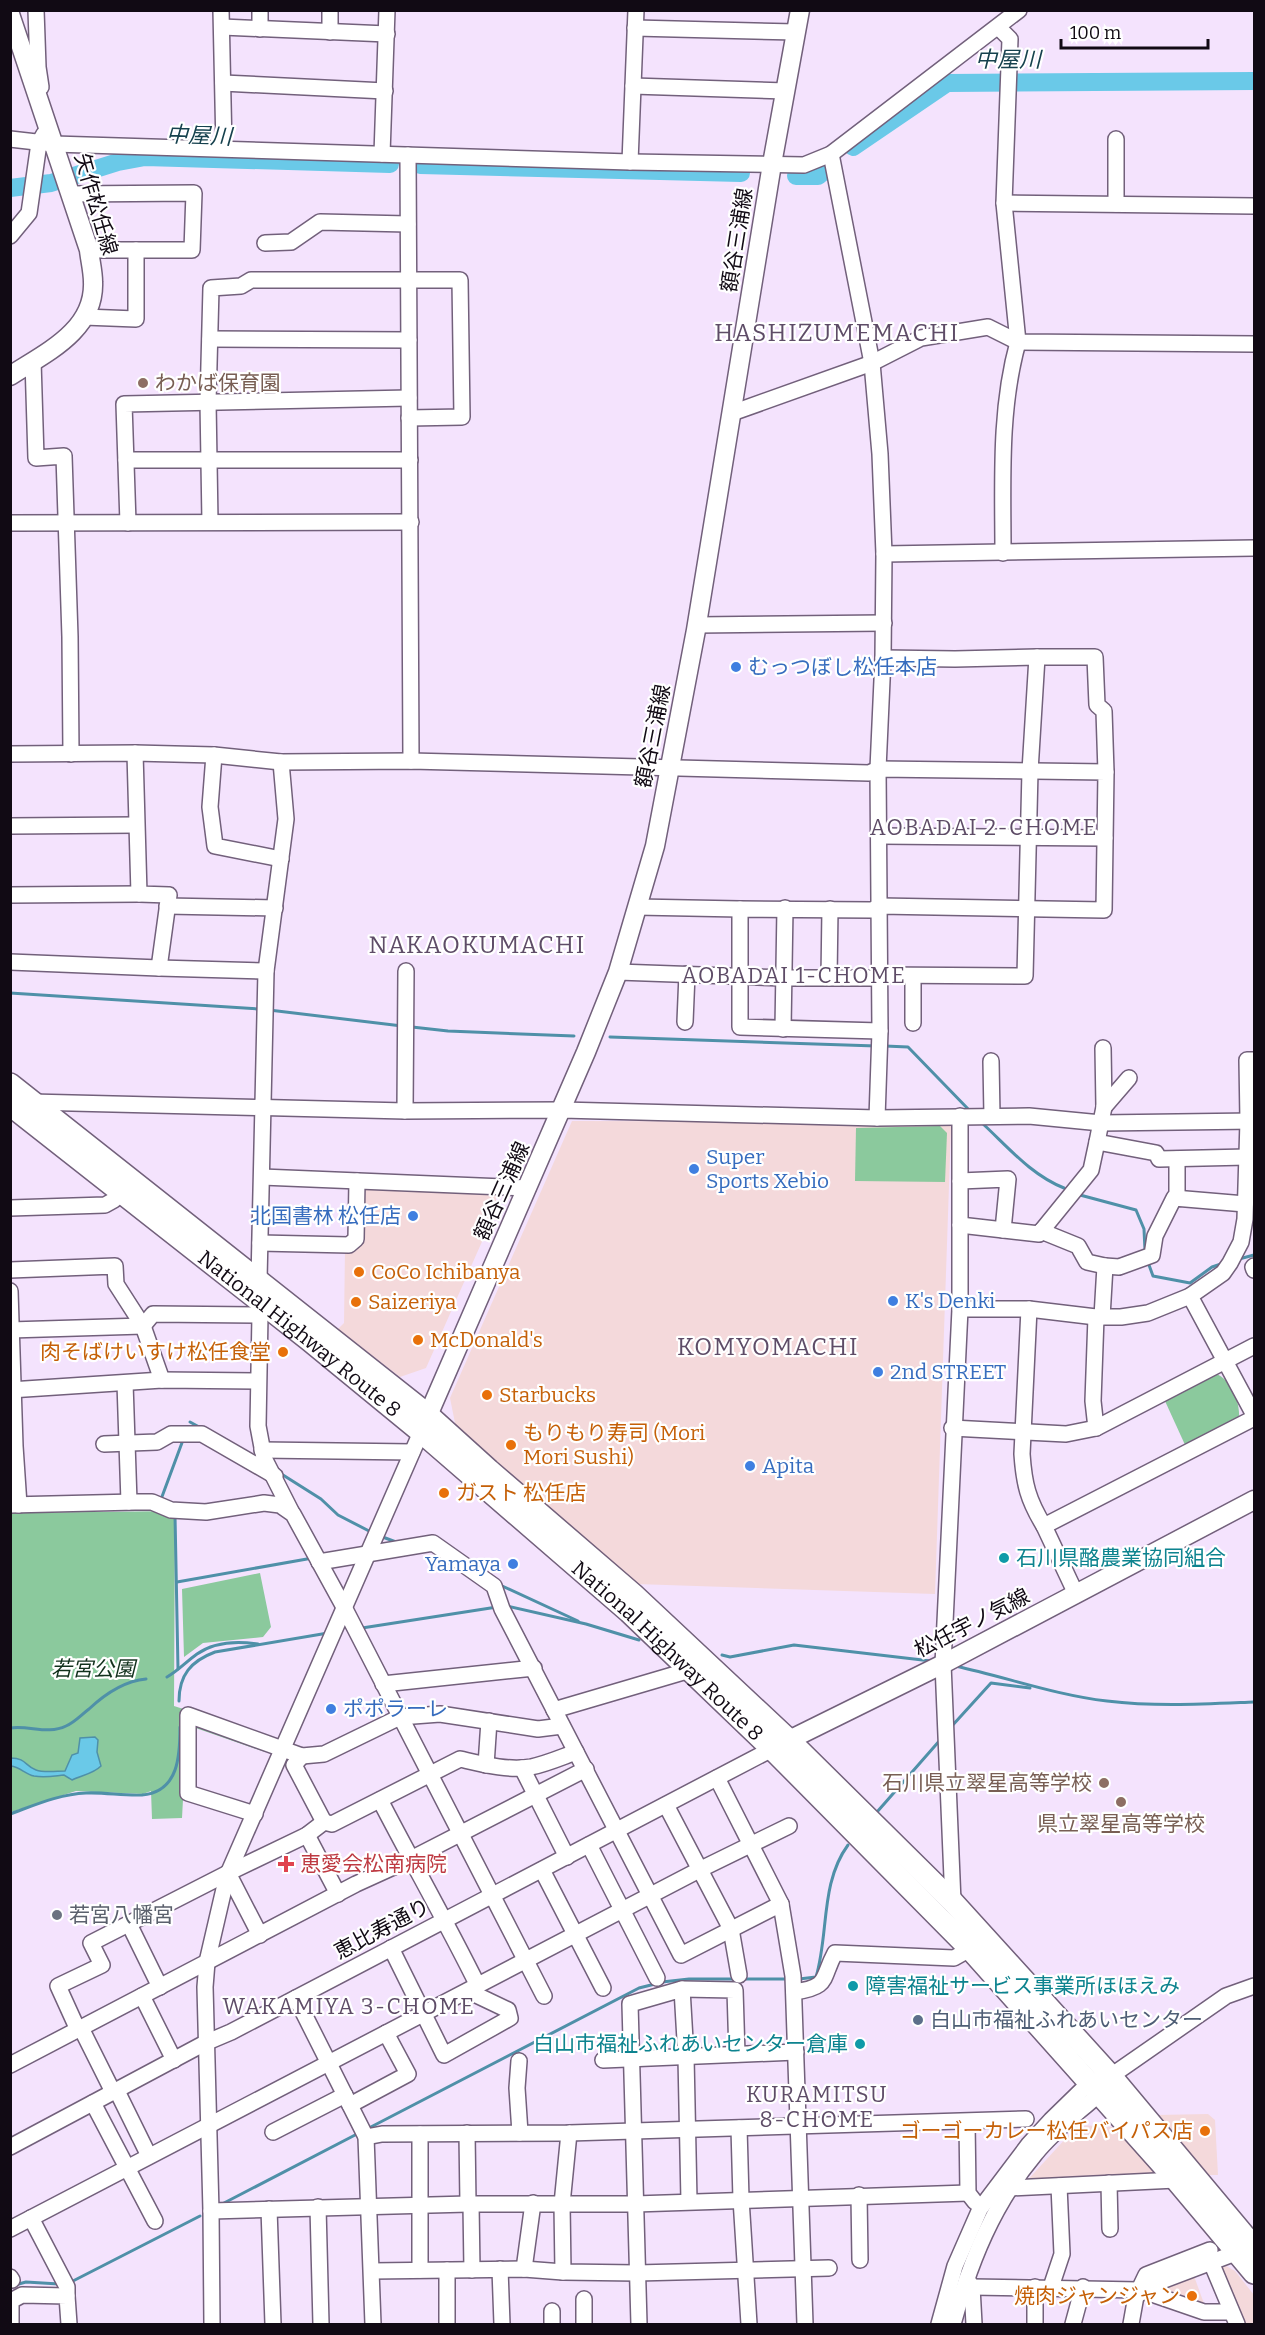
<svg xmlns="http://www.w3.org/2000/svg" width="1265" height="2335" viewBox="0 0 1265 2335" font-family="Bitter,'Noto Sans JP',serif">
<rect width="100%" height="100%" fill="#f4e3fd"/>
<!-- commercial -->
<g fill="#f4d9db">
<polygon points="572,1121 946,1122 951,1127 935,1594 636,1584 456,1428 450,1398"/>
<polygon points="366,1186 496,1190 496,1210 426,1368 400,1377 338,1329 344,1323 345,1249 353,1249 359,1194"/>
<polygon points="1208,2114 1215,2120 1218,2175 1207,2175 1156,2115"/>
<polygon points="1078,2125 1114,2127 1159,2178 1024,2184"/>
<polygon points="1226,2266 1235,2271 1254,2295 1254,2324 1241,2324 1218,2269"/>
<polygon points="1194,2276 1206,2309 1155,2292"/>
</g>
<!-- green -->
<g fill="#8bc99d">
<polygon points="940,1126 947,1133 945,1182 855,1181 856,1128"/>
<path d="M1215 1373C1231 1380 1240 1401 1239 1418L1186 1447 1165 1401Z"/>
<polygon points="175,1511 174,1706 268,1736 265,1752 187,1725 182,1818 152,1819 151,1791 143,1794 76,1791 11,1812 10,1513"/>
<polygon points="260,1573 271,1627 263,1637 203,1643 184,1657 182,1589"/>
</g>
<!-- water -->
<path fill="#6ac9e8" stroke="#4f90a8" stroke-width="1.5" d="M95 1737 98 1740 97 1752 101 1766C93 1774 82 1775 72 1780L64 1775C54 1776 45 1778 34 1776 25 1774 20 1767 11 1766V1758C26 1758 25 1766 36 1770 44 1773 57 1771 65 1771L72 1755 78 1753 80 1738Z"/>
<g fill="none" stroke-linecap="round" stroke-linejoin="round">
<!-- stream -->
<g stroke="#4f90a8" stroke-width="3">
<polyline points="10,993 259,1009"/>
<polyline points="269,1010 402,1026"/>
<polyline points="412,1027 448,1031 574,1036"/>
<polyline points="610,1037 876,1046"/>
<polyline points="885,1046 908,1047 971,1112"/>
<path d="M982 1123C1008 1147 1031 1175 1064 1188"/>
<polyline points="1080,1195 1136,1210 1144,1229 1145,1251"/>
<polyline points="1239,1259 1254,1255"/>
<polyline points="1149,1265 1153,1276 1190,1283 1212,1267 1224,1263"/>
<polyline points="190,1422 201,1428"/>
<polyline points="283,1475 321,1499 338,1515 371,1532"/>
<polyline points="160,1502 183,1440"/>
<polyline points="175,1515 178,1669"/>
<polyline points="380,1536 396,1542"/>
<polyline points="177,1582 307,1559"/>
<polyline points="500,1585 578,1621"/>
<polyline points="507,1606 586,1624 639,1640"/>
<polyline points="362,1628 497,1607"/>
<polyline points="722,1655 730,1657 794,1645 931,1661"/>
<path d="M955 1666C1006 1677 1055 1695 1107 1701 1156 1707 1206 1704 1254 1702"/>
<path d="M167 1677C178 1671 187 1661 197 1654 214 1642 238 1641 258 1644"/>
<path d="M179 1701C179 1675 191 1661 215 1652L328 1633"/>
<polyline points="951,1727 991,1683 1030,1688"/>
<path d="M10 1728C29 1725 48 1735 66 1726 75 1722 81 1715 89 1709 105 1694 124 1681 146 1679"/>
<polyline points="877,1812 941,1739"/>
<path d="M10 1814C35 1805 60 1794 86 1793 105 1792 123 1796 142 1795 179 1792 180 1755 180 1727"/>
<polyline points="742,1979 790,1979"/>
<path d="M799 1979 816 1977C829 1934 820 1883 848 1845"/>
<polyline points="662,1982 689,1979 736,1979"/>
<polyline points="367,2129 639,1988 655,1984"/>
<polyline points="224,2203 357,2134"/>
<polyline points="71,2282 200,2216"/>
<polyline points="15,2285 26,2282 59,2284"/>
</g>
<!-- river -->
<g stroke="#6ac9e8" stroke-width="18">
<polyline points="853,147 947,83 1254,81"/>
<polyline points="420,165 741,173"/>
<polyline points="796,176 818,176 824,171"/>
<polyline points="10,188 51,183 118,162 145,157 390,164"/>
</g>
<!-- minor casing -->
<g stroke="#72607b" stroke-width="18">
<g id="minor">
<polyline points="36,10 38,67 41,87"/>
<polyline points="221,10 224,148"/>
<polyline points="260,10 260,29"/>
<polyline points="222,27 387,34"/>
<path d="M998 27 1010 39 1004 203 1018 342C999 410 1003 482 1003 553"/>
<polyline points="635,28 796,32"/>
<polyline points="330,32 330,10"/>
<polyline points="223,83 385,91"/>
<polyline points="633,86 786,91"/>
<polyline points="10,139 54,144 630,162 804,165 831,154 1019,10"/>
<polyline points="382,154 387,10"/>
<polyline points="831,154 872,363 880,454 884,554 883,658 878,769 880,1031 877,1118"/>
<polyline points="408,155 411,761"/>
<polyline points="630,162 636,10"/>
<polyline points="71,194 194,193 192,250 89,250"/>
<polyline points="1004,203 1254,206"/>
<polyline points="1116,204 1116,139"/>
<polyline points="10,236 29,213 39,143 44,134"/>
<polyline points="265,243 291,242 320,222 408,224"/>
<polyline points="84,317 136,319 136,250"/>
<polyline points="210,339 409,340"/>
<polyline points="33,361 36,458 64,456 70,637 71,754"/>
<polyline points="732,413 872,363 921,338 988,327 1018,342 1254,344"/>
<polyline points="126,460 410,460"/>
<polyline points="210,522 208,402 211,288 241,286 251,280 460,280 462,417 409,418"/>
<polyline points="10,523 411,522"/>
<polyline points="128,523 124,404 409,398"/>
<polyline points="884,554 1254,548"/>
<polyline points="697,625 884,623"/>
<polyline points="1037,657 1095,657 1097,705 1104,711 1106,772"/>
<polyline points="10,754 135,753 214,755 281,762 411,761 869,773 878,769 1106,772 1104,910 880,906 872,910 740,909 740,1027 880,1031"/>
<polyline points="214,755 210,807 215,846 281,859"/>
<polyline points="10,826 136,825"/>
<polyline points="880,836 1105,838"/>
<polyline points="10,895 139,894"/>
<polyline points="167,906 275,908"/>
<polyline points="637,907 740,909"/>
<polyline points="10,962 159,968 169,895 139,894 135,753"/>
<polyline points="159,968 266,971"/>
<polyline points="618,972 784,978 871,978 880,975 1025,976 1030,771 1037,657 955,659 883,658"/>
<polyline points="829,978 830,909"/>
<polyline points="685,1022 687,974"/>
<polyline points="913,1023 913,976"/>
<polyline points="783,1029 785,908"/>
<polyline points="1103,1048 1104,1107 1097,1142 1156,1153 1159,1159 1247,1157"/>
<polyline points="991,1061 992,1116"/>
<polyline points="31,1102 405,1111 562,1110 877,1118 1029,1116 1101,1123 1254,1121"/>
<polyline points="1104,1107 1129,1078"/>
<polyline points="405,1111 406,971"/>
<polyline points="262,1177 528,1188"/>
<polyline points="960,1181 1008,1179 1003,1230"/>
<polyline points="1177,1198 1177,1159"/>
<polyline points="10,1208 105,1205 114,1200 121,1191"/>
<polyline points="960,1225 1039,1234 1091,1170 1097,1142"/>
<polyline points="1041,1231 1078,1246 1087,1262 1105,1266 1102,1317"/>
<polyline points="260,1243 349,1245 356,1239 357,1181"/>
<polyline points="1105,1266 1119,1267 1152,1255 1155,1236 1174,1198 1245,1204"/>
<polyline points="1254,1266 1253,1267 1254,1270"/>
<polyline points="10,1270 115,1266 116,1284 143,1326 162,1380"/>
<polyline points="259,1280 266,971 286,819 281,762"/>
<polyline points="10,1291 15,1446 19,1505"/>
<polyline points="1190,1296 1254,1415"/>
<polyline points="960,1309 1029,1309 1096,1317 1121,1317 1148,1313 1190,1296 1223,1273 1230,1263 1241,1242 1245,1219 1248,1121 1247,1060 1254,1060"/>
<path d="M1029 1309 1022 1454C1024 1484 1028 1500 1044 1526L1254 1418"/>
<polyline points="260,1315 258,1426 264,1458 291,1511"/>
<polyline points="10,1330 143,1326 153,1314 260,1315 267,1306"/>
<polyline points="125,1383 129,1502"/>
<polyline points="10,1390 162,1380 258,1381"/>
<polyline points="952,1428 1066,1434 1096,1428 1254,1346"/>
<polyline points="1096,1428 1093,1401 1096,1317"/>
<polyline points="104,1444 157,1442 171,1434 202,1434 275,1476"/>
<polyline points="262,1450 412,1452"/>
<polyline points="10,1505 135,1502 152,1502 171,1510 206,1512 264,1503 280,1505 293,1514 345,1609 544,1996"/>
<polyline points="1044,1526 1076,1594"/>
<polyline points="319,1562 433,1543 494,1586 502,1609 681,1955 781,1904"/>
<polyline points="383,1684 534,1668"/>
<polyline points="554,1710 690,1670"/>
<polyline points="302,1756 294,1765 324,1822"/>
<polyline points="486,1765 489,1721"/>
<polyline points="522,1768 567,1857"/>
<polyline points="717,1778 781,1904 793,1976 805,2324"/>
<path d="M380 1800C412 1862 447 1923 478 1986"/>
<polyline points="666,1805 731,1929 739,1975"/>
<polyline points="255,1814 188,1793 188,1715 302,1756 324,1754 400,1717 440,1714 538,1729 562,1726"/>
<polyline points="307,1835 338,1894"/>
<polyline points="589,1845 657,1978"/>
<polyline points="542,1870 603,1988"/>
<polyline points="228,1873 260,1935"/>
<polyline points="953,1902 943,1664 960,1309 960,1116"/>
<polyline points="129,1924 160,1987"/>
<polyline points="391,1948 444,2055 510,2018 508,2010 468,1991"/>
<polyline points="682,1989 735,1990 737,2054"/>
<path d="M794 1992C830 1987 821 1979 835 1953L954 1958 970 1949"/>
<polyline points="142,1996 174,2060"/>
<polyline points="296,1998 366,2137 373,2324"/>
<polyline points="81,2028 113,2092"/>
<path d="M78 2030 58 1986 102 1965 91 1943 228 1873 307 1835 324 1822 332 1824 460 1759C482 1764 508 1771 531 1767 546 1764 562 1757 576 1752"/>
<polyline points="603,2060 796,2052"/>
<polyline points="519,2061 517,2088 520,2133"/>
<polyline points="10,2065 356,1884 411,1859 586,1769"/>
<polyline points="117,2091 149,2156"/>
<polyline points="93,2103 155,2221"/>
<polyline points="350,2105 408,2074 386,2033"/>
<polyline points="967,2122 968,2193 975,2202"/>
<polyline points="739,2128 741,2199 749,2324"/>
<polyline points="273,2132 345,2095"/>
<polyline points="467,2133 468,2204"/>
<polyline points="366,2137 382,2134 569,2133 1026,2119"/>
<polyline points="10,2147 205,2043 231,2032 772,1749"/>
<polyline points="1109,2183 1110,2229"/>
<polyline points="1009,2188 1176,2180"/>
<polyline points="859,2195 860,2260"/>
<polyline points="471,2204 472,2270"/>
<polyline points="318,2207 321,2324"/>
<polyline points="269,2209 273,2324"/>
<polyline points="211,2211 468,2204 635,2204 968,2193"/>
<polyline points="31,2218 67,2287 67,2296"/>
<polyline points="10,2229 699,1870 789,1826"/>
<polyline points="1211,2262 1237,2324"/>
<polyline points="500,2269 502,2324"/>
<polyline points="524,2269 533,2203"/>
<polyline points="420,2270 420,2134"/>
<polyline points="447,2270 447,2324"/>
<polyline points="372,2271 524,2269 563,2272 637,2273 829,2268"/>
<polyline points="563,2272 562,2204 569,2133"/>
<polyline points="10,2277 12,2280"/>
<polyline points="967,2279 972,2287 974,2324"/>
<polyline points="972,2287 1139,2290"/>
<polyline points="1051,2287 1062,2254 1059,2186"/>
<polyline points="1143,2291 1204,2312 1231,2312"/>
<polyline points="1139,2294 1151,2285 1238,2252"/>
<polyline points="584,2299 584,2324"/>
<polyline points="552,2311 552,2324"/>
<polyline points="11,2324 11,2301 22,2295 67,2296 69,2324"/>
<polyline points="212,2324 211,2211 205,1987 207,1962 227,1876 421,1432"/>
<polyline points="639,2324 630,2004 682,1989 686,2057 689,2201"/>
<polyline points="939,2324 955,2266 980,2209 1029,2144 1051,2120 1089,2083 1111,2076 1226,1996 1254,1986"/>
<path d="M953 2324C970 2262 993 2204 1036 2153 1048 2138 1063 2125 1078 2112 1087 2104 1098 2097 1104 2087"/>
<polyline points="1035,2324 1035,2287"/>
<polyline points="1073,2324 1083,2287"/>
<polyline points="1131,2324 1136,2296 1146,2275 1210,2250"/>
</g>
</g>
<!-- major casing -->
<g stroke="#72607b" stroke-width="21">
<g id="major">
<path d="M10 14 89 250C90 260 93 271 93 282 95 331 45 353 10 376"/>
<polyline points="423,1427 586,1052 618,972 655,846 696,630 772,164 800,10"/>
<polyline points="777,1746 943,1664 1254,1500"/>
</g>
</g>
<!-- highway casing -->
<g stroke="#72607b" stroke-width="24">
<g id="highway">
<polyline points="10,1084 427,1414 489,1470 633,1594 789,1740 953,1902 1111,2076 1254,2247"/>
<path id="s1" d="M10 1105 309 1340 421 1432 629 1612 772 1749 970 1949 1176 2180 1254 2273"/>
</g>
</g>
<!-- minor -->
<use href="#minor" stroke="#fff" stroke-width="15"/>
<!-- major -->
<use href="#major" stroke="#fff" stroke-width="18"/>
<!-- highway -->
<use href="#highway" stroke="#fff" stroke-width="21"/>
</g>
<!-- markers -->
<g fill="#8d6e63" stroke="#fff" stroke-width="2">
<circle cx="143" cy="383" r="6"/>
<circle cx="1104" cy="1783" r="6"/>
<circle cx="1121" cy="1802" r="6"/>
</g>
<g fill="#3f7fe0" stroke="#fff" stroke-width="2">
<circle cx="736" cy="667" r="6"/>
<circle cx="694" cy="1169" r="6"/>
<circle cx="413" cy="1216" r="6"/>
<circle cx="893" cy="1301" r="6"/>
<circle cx="878" cy="1372" r="6"/>
<circle cx="750" cy="1466" r="6"/>
<circle cx="513" cy="1564" r="6"/>
<circle cx="331" cy="1709" r="6"/>
</g>
<g fill="#e8710a" stroke="#fff" stroke-width="2">
<circle cx="359" cy="1272" r="6"/>
<circle cx="356" cy="1302" r="6"/>
<circle cx="418" cy="1340" r="6"/>
<circle cx="283" cy="1352" r="6"/>
<circle cx="487" cy="1395" r="6"/>
<circle cx="511" cy="1445" r="6"/>
<circle cx="444" cy="1493" r="6"/>
<circle cx="1205" cy="2131" r="6"/>
<circle cx="1192" cy="2296" r="6"/>
</g>
<g fill="#0f9aa8" stroke="#fff" stroke-width="2">
<circle cx="1004" cy="1558" r="6"/>
<circle cx="853" cy="1986" r="6"/>
<circle cx="860" cy="2044" r="6"/>
</g>
<path fill="#e0444e" stroke="#fff" stroke-width="2" d="M283 1855h6v6h6v6h-6v6h-6v-6h-6v-6h6z"/>
<circle fill="#6b7280" stroke="#fff" stroke-width="2" cx="57" cy="1915" r="6"/>
<circle fill="#5c6f8a" stroke="#fff" stroke-width="2" cx="918" cy="2020" r="6"/>
<g text-anchor="middle" stroke-width="4.5" stroke-linejoin="round" paint-order="stroke">
<!-- street labels -->
<g font-size="21" fill="#110a14" stroke="#fff">
<text transform="translate(96 204) rotate(74)" y="7">矢作松任線</text>
<text transform="translate(737 240) rotate(-81)" y="7">額谷三浦線</text>
<text transform="translate(653 736) rotate(-79)" y="7">額谷三浦線</text>
<text transform="translate(502 1191) rotate(-66)" y="7">額谷三浦線</text>
<text dy="7" stroke="none"><textPath href="#s1" startOffset="369">National Highway Route 8</textPath></text>
<text transform="translate(972 1623) rotate(-27)" y="7">松任宇ノ気線</text>
<text dy="7" stroke="none"><textPath href="#s1" startOffset="855">National Highway Route 8</textPath></text>
<text transform="translate(382 1929) rotate(-28)" y="7">恵比寿通り</text>
</g>
<!-- education labels -->
<g font-size="21" fill="#785e54" stroke="#fff" text-anchor="start">
<text x="155" y="390">わかば保育園</text>
<text x="1092" y="1790" text-anchor="end">石川県立翠星高等学校</text>
<text x="1121" y="1831" text-anchor="middle">県立翠星高等学校</text>
</g>
<!-- shop labels -->
<g font-size="21" fill="#366cbe" stroke="#fff" text-anchor="start">
<text x="748" y="674">むっつぼし松任本店</text>
<text x="706" y="1164">Super<tspan x="706" dy="24">Sports Xebio</tspan></text>
<text x="401" y="1223" text-anchor="end">北国書林 松任店</text>
<text x="905" y="1308">K's Denki</text>
<text x="890" y="1379">2nd STREET</text>
<text x="762" y="1473">Apita</text>
<text x="501" y="1571" text-anchor="end">Yamaya</text>
<text x="343" y="1716">ポポラーレ</text>
</g>
<!-- food labels -->
<g font-size="21" fill="#c56008" stroke="#fff" text-anchor="start">
<text x="371" y="1279">CoCo Ichibanya</text>
<text x="368" y="1309">Saizeriya</text>
<text x="430" y="1347">McDonald's</text>
<text x="271" y="1359" text-anchor="end">肉そばけいすけ松任食堂</text>
<text x="499" y="1402">Starbucks</text>
<text x="523" y="1440">もりもり寿司 (Mori<tspan x="523" dy="24">Mori Sushi)</tspan></text>
<text x="456" y="1500">ガスト 松任店</text>
<text x="1193" y="2138" text-anchor="end">ゴーゴーカレー松任バイパス店</text>
<text x="1180" y="2303" text-anchor="end">焼肉ジャンジャン</text>
</g>
<!-- culture labels -->
<g font-size="21" fill="#0d838f" stroke="#fff" text-anchor="start">
<text x="1016" y="1565">石川県酪農業協同組合</text>
<text x="865" y="1993">障害福祉サービス事業所ほほえみ</text>
<text x="848" y="2051" text-anchor="end">白山市福祉ふれあいセンター倉庫</text>
</g>
<!-- park labels -->
<g font-size="21" font-style="italic" fill="#12311d" stroke="#fff">
<text x="93" y="1676">若宮公園</text>
</g>
<!-- health labels -->
<g font-size="21" fill="#be3a42" stroke="#fff" text-anchor="start">
<text x="300" y="1871">恵愛会松南病院</text>
</g>
<!-- worship labels -->
<g font-size="21" fill="#5b616d" stroke="#fff" text-anchor="start">
<text x="69" y="1922">若宮八幡宮</text>
</g>
<!-- service labels -->
<g font-size="21" fill="#4e5e75" stroke="#fff" text-anchor="start">
<text x="930" y="2027">白山市福祉ふれあいセンター</text>
</g>
<!-- water labels -->
<g font-size="22" font-style="italic" fill="#16414e" stroke="#fff">
<text x="1008" y="67">中屋川</text>
<text transform="translate(199 135) rotate(2)" y="8">中屋川</text>
</g>
<!-- neighbourhood labels -->
<g font-size="22" letter-spacing="1.5" fill="#5e4c67" stroke="#fff">
<text x="984" y="835">AOBADAI 2-CHOME</text>
<text x="794" y="983">AOBADAI 1-CHOME</text>
<text x="349" y="2014">WAKAMIYA 3-CHOME</text>
<text x="817" y="2102">KURAMITSU<tspan x="817" dy="25">8-CHOME</tspan></text>
</g>
<!-- quarter labels -->
<g font-size="24" letter-spacing="1.5" fill="#5e4c67" stroke="#fff">
<text x="837" y="341">HASHIZUMEMACHI</text>
<text x="477" y="953">NAKAOKUMACHI</text>
<text x="768" y="1355">KOMYOMACHI</text>
</g>
</g>
<!-- border -->
<rect width="1265" height="2335" fill="none" stroke="#110a14" stroke-width="24"/>
<!-- scale -->
<path d="M1061 39v9h147v-9" fill="none" stroke="#110a14" stroke-width="3"/>
<text x="1070" y="39" font-size="18" fill="#110a14" stroke="#ffffff" stroke-width="4.5" paint-order="stroke">100 m</text>
</svg>
